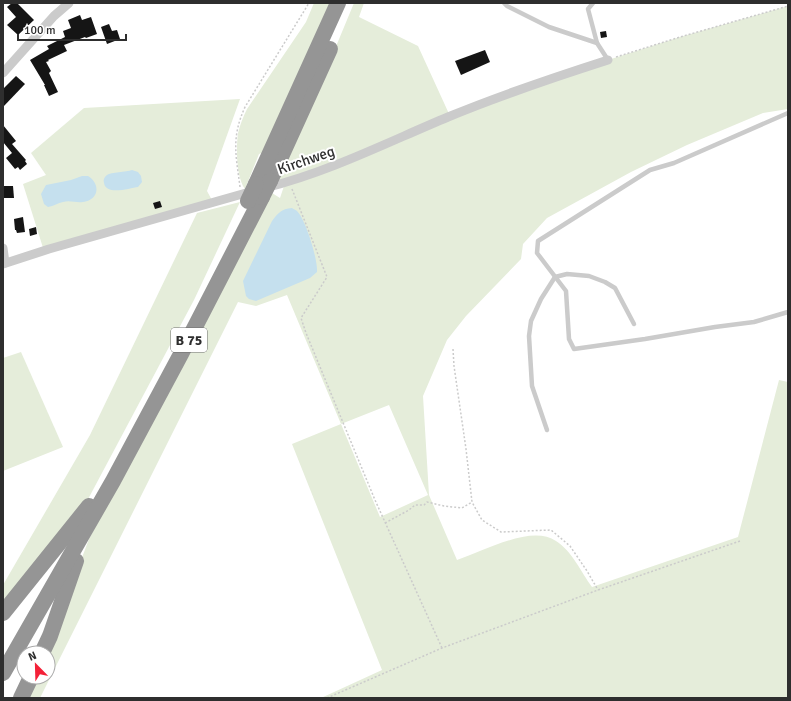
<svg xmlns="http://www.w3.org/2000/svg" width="791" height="701" viewBox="0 0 791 701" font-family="Signika,sans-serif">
<rect width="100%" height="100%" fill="#fff"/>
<!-- green -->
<g fill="#e5edda" fill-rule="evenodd">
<path d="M314 3H333L267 151 259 154 245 189C236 177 236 148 238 133 240 125 243 117 247 109L306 22Z"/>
<path d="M354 3H364L359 17 418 46 450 116 608 60 680 37 788 6V109L763 113 687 145 631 172 547 218 523 244 521 259 466 316 447 340 423 396 429 495 457 560C482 552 531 524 556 541 572 551 581 572 592 587L738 537 779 380 788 382V698H321L382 670 292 444 341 424 287 295 256 306 238 302 40 698H26L36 677H48V653L69 592 89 539 103 512 272 193 280 198 285 183 276 182 320 85ZM389 405 428 495 380 517 341 424Z"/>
<polygon points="240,99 207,191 213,202 44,251 23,184 46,175 31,153 84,108"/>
<polygon points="240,202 194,300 86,503 3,610 3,585 90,435 197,213"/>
<polygon points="21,352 63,447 3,471 3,358"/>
</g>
<!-- water -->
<g fill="#c5e0ee">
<path d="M132 170 138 172 141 176 142 182 138 187C130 188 106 196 104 183 103 180 104 177 107 175 111 172 126 172 132 170Z"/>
<path d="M82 176H88C101 184 99 200 83 202 76 203 70 200 63 202 58 203 54 206 48 207L44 204 41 194 46 185 71 180Z"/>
<path d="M292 208C293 209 296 210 297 211 306 220 318 260 317 272L310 278 256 301 249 299 246 296 243 281 272 221C278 213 281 209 292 208Z"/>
</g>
<!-- building -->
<g fill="#151515">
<polygon points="12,3 17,3 34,20 18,35 7,25 16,17 7,7"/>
<polygon points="80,15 82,20 91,17 97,34 86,38 85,37 64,45 67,51 48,60 49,61 46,62 51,71 49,73 58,92 49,96 44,85 45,85 30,60 49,49 47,46 65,37 63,31 71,28 68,20"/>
<polygon points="109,24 112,31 117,30 120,39 107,44 101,27"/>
<polygon points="606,31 607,37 601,38 600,32"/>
<polygon points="485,50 490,62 461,75 455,61"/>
<polygon points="16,76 25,84 3,107 3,89"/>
<polygon points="3,125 16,141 12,144 26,160 25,161 27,164 20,170 18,167 15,169 6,158 12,153 3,142"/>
<polygon points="3,186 13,186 14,198 3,198"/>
<polygon points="160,201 162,207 155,209 153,203"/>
<polygon points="23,217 25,232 17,233 16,230 15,230 14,219"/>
<polygon points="36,227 37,234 30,236 29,229"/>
</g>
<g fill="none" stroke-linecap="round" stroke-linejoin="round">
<!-- path -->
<g stroke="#cbcbcb" stroke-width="1.5" stroke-dasharray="2 2" stroke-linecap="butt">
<polyline points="616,57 680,37 788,6"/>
<path d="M240 187C236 155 231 138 245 107L309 3"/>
<polyline points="292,189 327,277 301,318 306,333 375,500 442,648"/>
<polyline points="453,349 454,366 466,449 472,502 482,520 501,532 551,530 570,546 587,571 598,590"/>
<polyline points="385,523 409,510 415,505 424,505 427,502 444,506 462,508 472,502"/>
<polyline points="327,698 442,648 598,590 740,541"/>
</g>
<!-- lane -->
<g stroke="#cbcbcb" stroke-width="4.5">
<polyline points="504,3 507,6 549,27 597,43"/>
<polyline points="593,3 588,9 597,43 608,60"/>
<polyline points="788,113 674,163 650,170 538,241 537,253 566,291 569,339 574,349 645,339 715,327 754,322 788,312"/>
<polyline points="547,430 532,386 529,336 531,321 541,299 555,277 567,274 589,276 605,282 615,288 634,324"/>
</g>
<!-- street -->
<g stroke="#cbcbcb" stroke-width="9">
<polyline points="3,73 54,16 69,3"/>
<path d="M265 188C329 172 388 142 448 117 501 95 555 77 608 60"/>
<polyline points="3,248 5,263"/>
<polyline points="3,264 49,249 253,191"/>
</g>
<!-- highway -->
<g stroke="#959595" stroke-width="16">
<polyline points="270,181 330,49"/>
<polyline points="256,184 338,3"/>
<polyline points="3,613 89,506"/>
<polyline points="42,653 50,636 76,561"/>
<polyline points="3,673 113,481 181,354 262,197"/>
<polyline points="21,698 31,677"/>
</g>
<!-- highway-bridge -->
<g stroke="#959595" stroke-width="16">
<polyline points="262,197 270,181"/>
<polyline points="248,201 256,184"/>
</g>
</g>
<g text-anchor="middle" stroke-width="4" stroke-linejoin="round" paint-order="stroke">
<!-- shield labels -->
<rect fill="#fff" stroke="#6d6d6d" stroke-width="1" x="171" y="328" width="36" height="24" rx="3"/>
<g font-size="14" font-weight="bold" fill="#2e2e2e">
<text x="189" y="345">B 75</text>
</g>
<!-- street labels -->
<g font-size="15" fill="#2e2e2e" stroke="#fff">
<text transform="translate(306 160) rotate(-19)" y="5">Kirchweg</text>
</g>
</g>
<!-- border -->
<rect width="791" height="701" fill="none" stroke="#2e2e2e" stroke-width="8"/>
<!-- north arrow -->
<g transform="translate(36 665) rotate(337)"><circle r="19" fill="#ffffff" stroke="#ababab"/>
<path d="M0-3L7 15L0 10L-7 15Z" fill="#f42138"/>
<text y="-6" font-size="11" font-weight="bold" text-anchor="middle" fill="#2e2e2e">N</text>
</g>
<!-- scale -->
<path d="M18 34v6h108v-6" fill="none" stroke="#2e2e2e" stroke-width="2"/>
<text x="24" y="34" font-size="12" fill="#2e2e2e" stroke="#ffffff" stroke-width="3" paint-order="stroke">100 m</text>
</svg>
